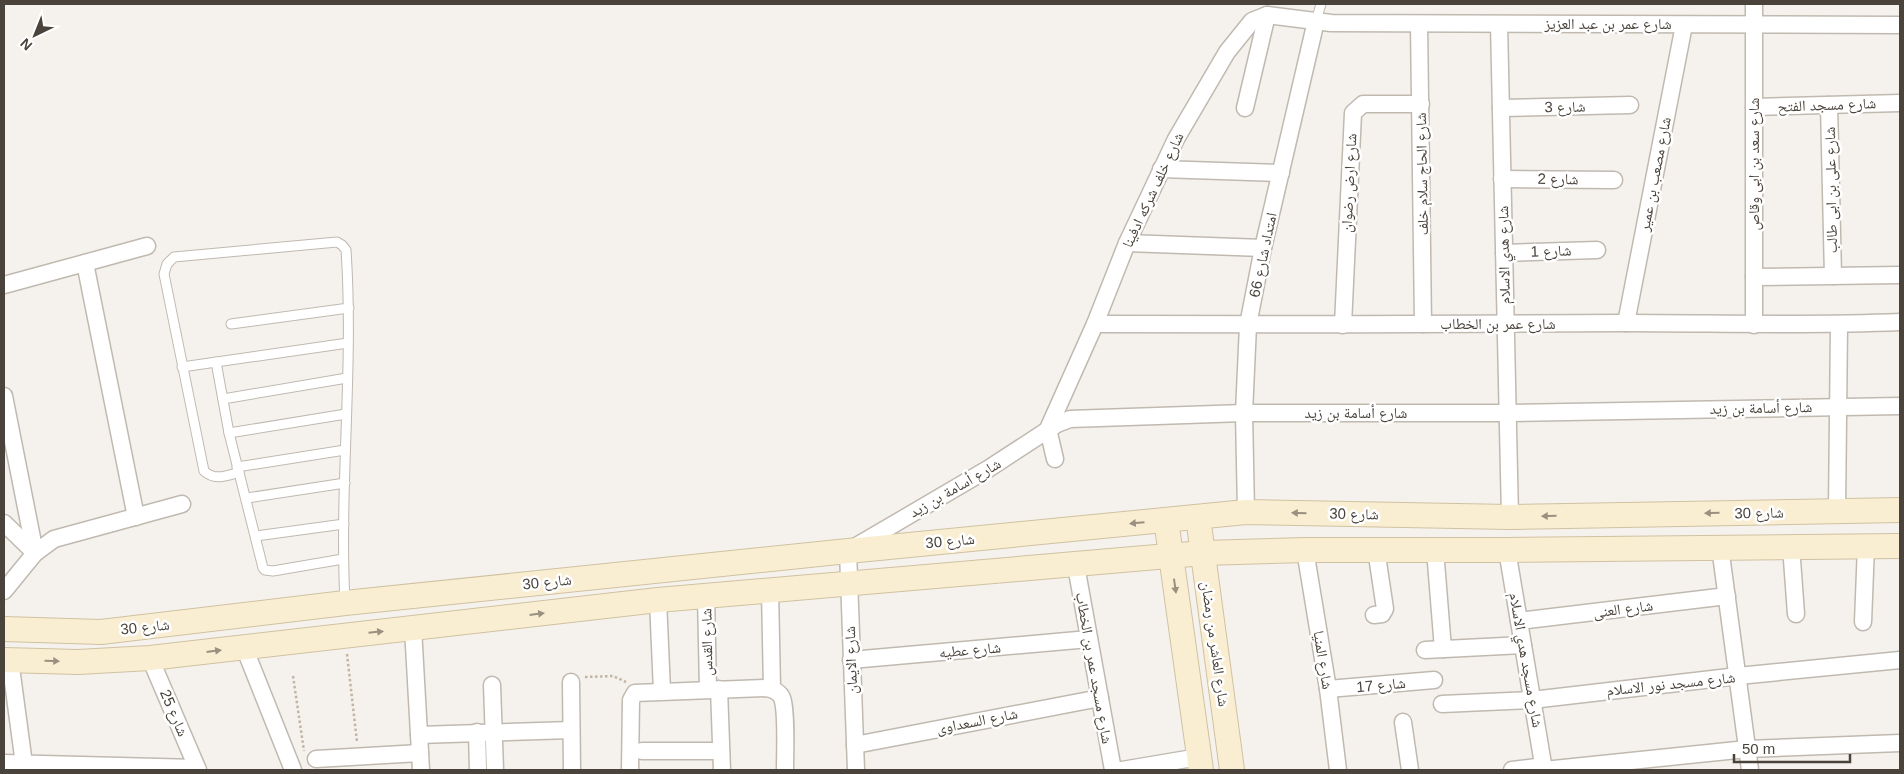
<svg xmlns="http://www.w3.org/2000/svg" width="1904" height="774" viewBox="0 0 1904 774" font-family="Arial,'Noto Naskh Arabic',sans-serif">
<rect width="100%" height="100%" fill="#f5f2ed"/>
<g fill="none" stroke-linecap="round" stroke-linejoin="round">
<!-- lane casing -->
<g stroke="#c0b9b0" stroke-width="11">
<g id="lane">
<polyline points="1316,21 1321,4"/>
<polyline points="231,324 349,308"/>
<polyline points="216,362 229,433 263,568 265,570 273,571 343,559"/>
<polyline points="182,367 348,343"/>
<polyline points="223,399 347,378"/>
<polyline points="229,433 346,414"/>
<polyline points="237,467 345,450"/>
<path d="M239 472C226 476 215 481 204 471L164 274 167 264 174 257 337 242 342 245 346 250C354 367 339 485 345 602"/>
<polyline points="247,498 345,483"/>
<polyline points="256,536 344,524"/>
</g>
</g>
<!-- street casing -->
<g stroke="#c0b9b0" stroke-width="19">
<g id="street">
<polyline points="1419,24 1423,324"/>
<polyline points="1499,24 1510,517"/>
<polyline points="1829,105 1833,276"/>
<polyline points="1754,107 1900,103"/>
<polyline points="1245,108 1267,15"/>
<polyline points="1501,108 1630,105"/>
<polyline points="1161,169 1281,173"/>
<polyline points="1502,179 1614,180"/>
<polyline points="1127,243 1263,248"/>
<polyline points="1504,253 1597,250"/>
<polyline points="85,263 136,517"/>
<polyline points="1754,277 1900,275"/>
<polyline points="4,285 147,246"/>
<polyline points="1626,323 1684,25"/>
<path d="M1095 324C1272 325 1448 324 1625 323 1717 323 1808 326 1900 322"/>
<polyline points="1343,325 1353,113 1363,104 1421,104"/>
<polyline points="1754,325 1754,4"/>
<polyline points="4,396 35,553"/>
<polyline points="1055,459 1048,429 1095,324 1127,243 1176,139 1227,52 1252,21 1267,15 1331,23 1900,25"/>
<polyline points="1837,511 1839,325"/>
<polyline points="1246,512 1244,413 1248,325 1263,248 1316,21"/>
<polyline points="4,523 35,553"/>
<polyline points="1791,546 1796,614"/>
<polyline points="1720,547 1750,770"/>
<polyline points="1305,550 1328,689 1338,770"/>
<polyline points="1435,550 1443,649"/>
<polyline points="1507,550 1544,770"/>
<polyline points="1076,566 1113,770"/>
<polyline points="770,590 772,689"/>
<polyline points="4,591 35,553 54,539 182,504"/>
<polyline points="706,596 708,689"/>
<polyline points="658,600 662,691"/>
<polyline points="1374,615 1382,614 1385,609 1376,549"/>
<polyline points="1519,621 1727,596"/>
<polyline points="1863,622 1866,546"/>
<polyline points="413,628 421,770"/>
<polyline points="244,647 293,770"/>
<polyline points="1425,650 1523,645"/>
<polyline points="150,658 198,770"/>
<polyline points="10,660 24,764"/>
<polyline points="851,660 1089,639"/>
<polyline points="571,682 572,770"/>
<polyline points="492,685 495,770"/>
<polyline points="719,689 722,770"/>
<polyline points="1328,689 1434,680"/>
<polyline points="1442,704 1532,700 1738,676 1900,660"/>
<polyline points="1403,722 1410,770"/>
<polyline points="477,732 478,770"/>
<polyline points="419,735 571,730"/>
<polyline points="855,745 1100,698"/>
<polyline points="642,751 721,751"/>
<polyline points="316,759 420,753"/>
<polyline points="4,763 197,768"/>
<path d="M630 770 631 700 635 693 766 688C772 689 779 691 782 698 787 710 785 755 785 770"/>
<polyline points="856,770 848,551 988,469 1057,424 1070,419 1244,413 1507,413 1900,406"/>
<polyline points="1122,770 1199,757"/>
<polyline points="1512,770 1544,766"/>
<polyline points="1544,770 1747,749 1900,743"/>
</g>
</g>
<!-- secondary casing -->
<g stroke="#d0c1a1" stroke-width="26">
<g id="secondary">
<polyline points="1198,517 1232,770"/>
<polyline points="1166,520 1201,770"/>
<polyline points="4,629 101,632 345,603 848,551 1246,512 1510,517 1900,510"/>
<polyline points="4,660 78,662 150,658 658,600 1203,553 1305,550 1507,550 1900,546"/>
</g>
</g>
<!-- path -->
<g stroke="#c1b4a2" stroke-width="2.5" stroke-dasharray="2.5 2.5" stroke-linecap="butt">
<polyline points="347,654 357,742"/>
<polyline points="293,676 304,751"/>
<polyline points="585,677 613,676 626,682"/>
</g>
<!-- lane -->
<use href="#lane" stroke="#fff" stroke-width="9"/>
<!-- street -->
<use href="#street" stroke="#fff" stroke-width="16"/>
<!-- secondary -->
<use href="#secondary" stroke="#faeed2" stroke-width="24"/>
</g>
<!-- one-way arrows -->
<defs><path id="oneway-solid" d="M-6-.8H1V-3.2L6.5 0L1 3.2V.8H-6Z" transform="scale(1.25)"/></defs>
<g fill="#99907f">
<use href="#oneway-solid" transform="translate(1299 513) rotate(-179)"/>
<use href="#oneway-solid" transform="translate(1712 513) rotate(179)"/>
<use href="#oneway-solid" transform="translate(1549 516) rotate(179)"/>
<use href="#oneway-solid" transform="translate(1137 523) rotate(175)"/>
<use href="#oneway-solid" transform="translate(1175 586) rotate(82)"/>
<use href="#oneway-solid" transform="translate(537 614) rotate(-7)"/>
<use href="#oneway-solid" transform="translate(376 632) rotate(-6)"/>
<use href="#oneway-solid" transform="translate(214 651) rotate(-7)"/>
<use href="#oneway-solid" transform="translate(52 661) rotate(1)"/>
</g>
<g text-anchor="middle" stroke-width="5" stroke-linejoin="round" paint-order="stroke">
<!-- street labels -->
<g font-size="15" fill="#49433b" stroke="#fff">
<text x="1608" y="29">شارع عمر بن عبد العزيز</text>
<text transform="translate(1827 105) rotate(-2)" y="5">شارع مسجد الفتح</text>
<text transform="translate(1565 107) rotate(-1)" y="5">شارع 3</text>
<text transform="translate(1754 164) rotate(-90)" y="5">شارع سعد بن ابى وقاص</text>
<text transform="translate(1422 174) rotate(-91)" y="5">شارع الحاج سلام خلف</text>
<text transform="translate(1655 174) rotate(-79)" y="5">شارع مصعب بن عمير</text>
<text transform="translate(1558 179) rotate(1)" y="5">شارع 2</text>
<text transform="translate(1349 183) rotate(-87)" y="5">شارع ارض رضوان</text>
<text transform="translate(1153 190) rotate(-65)" y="5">شارع خلف شركه ادفينا</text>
<text transform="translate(1831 190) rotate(-91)" y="5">شارع على بن ابى طالب</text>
<text transform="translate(1551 251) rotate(-2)" y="5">شارع 1</text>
<text transform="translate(1263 255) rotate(-78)" y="5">امتداد شارع 66</text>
<text transform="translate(1504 255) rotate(-91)" y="5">شارع هدي الاسلام</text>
<text x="1498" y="329">شارع عمر بن الخطاب</text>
<text transform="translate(1761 408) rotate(-1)" y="5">شارع أسامة بن زيد</text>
<text x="1356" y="418">شارع أسامة بن زيد</text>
<text transform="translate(955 488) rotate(-30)" y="5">شارع أسامة بن زيد</text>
<text transform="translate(1759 513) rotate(-1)" y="5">شارع 30</text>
<text transform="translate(1354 514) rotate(1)" y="5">شارع 30</text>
<text transform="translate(950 541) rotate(-5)" y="5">شارع 30</text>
<text transform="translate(547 582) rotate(-6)" y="5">شارع 30</text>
<text transform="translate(1623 609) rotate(-7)" y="5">شارع العنى</text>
<text transform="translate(145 627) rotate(-6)" y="5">شارع 30</text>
<text transform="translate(707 642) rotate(-91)" y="5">شارع القدس</text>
<text transform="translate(1215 644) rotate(82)" y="5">شارع العاشر من رمضان</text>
<text transform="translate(970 650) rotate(-5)" y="5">شارع عطيه</text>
<text transform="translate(851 660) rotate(-92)" y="5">شارع الايمان</text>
<text transform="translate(1323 660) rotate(81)" y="5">شارع المنيا</text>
<text transform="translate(1526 660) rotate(80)" y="5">شارع مسجد هدي الاسلام</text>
<text transform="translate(1094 668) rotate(80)" y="5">شارع مسجد عمر بن الخطاب</text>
<text transform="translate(1671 684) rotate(-6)" y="5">شارع مسجد نور الاسلام</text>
<text transform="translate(1381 685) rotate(-5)" y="5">شارع 17</text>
<text transform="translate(174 713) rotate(67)" y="5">شارع 25</text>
<text transform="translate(977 721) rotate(-11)" y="5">شارع السعداوى</text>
</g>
</g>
<!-- border -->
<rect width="1904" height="774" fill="none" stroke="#49433b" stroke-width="10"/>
<!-- north arrow -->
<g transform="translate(35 35) rotate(223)" stroke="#ffffff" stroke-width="4" paint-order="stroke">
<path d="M0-4L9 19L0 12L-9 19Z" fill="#49433b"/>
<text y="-8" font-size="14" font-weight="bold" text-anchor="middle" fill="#49433b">N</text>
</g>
<!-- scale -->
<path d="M1734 754v8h116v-8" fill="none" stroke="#49433b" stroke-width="2.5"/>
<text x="1742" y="754" font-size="15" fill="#49433b" stroke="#ffffff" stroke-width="4" paint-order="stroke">50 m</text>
</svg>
